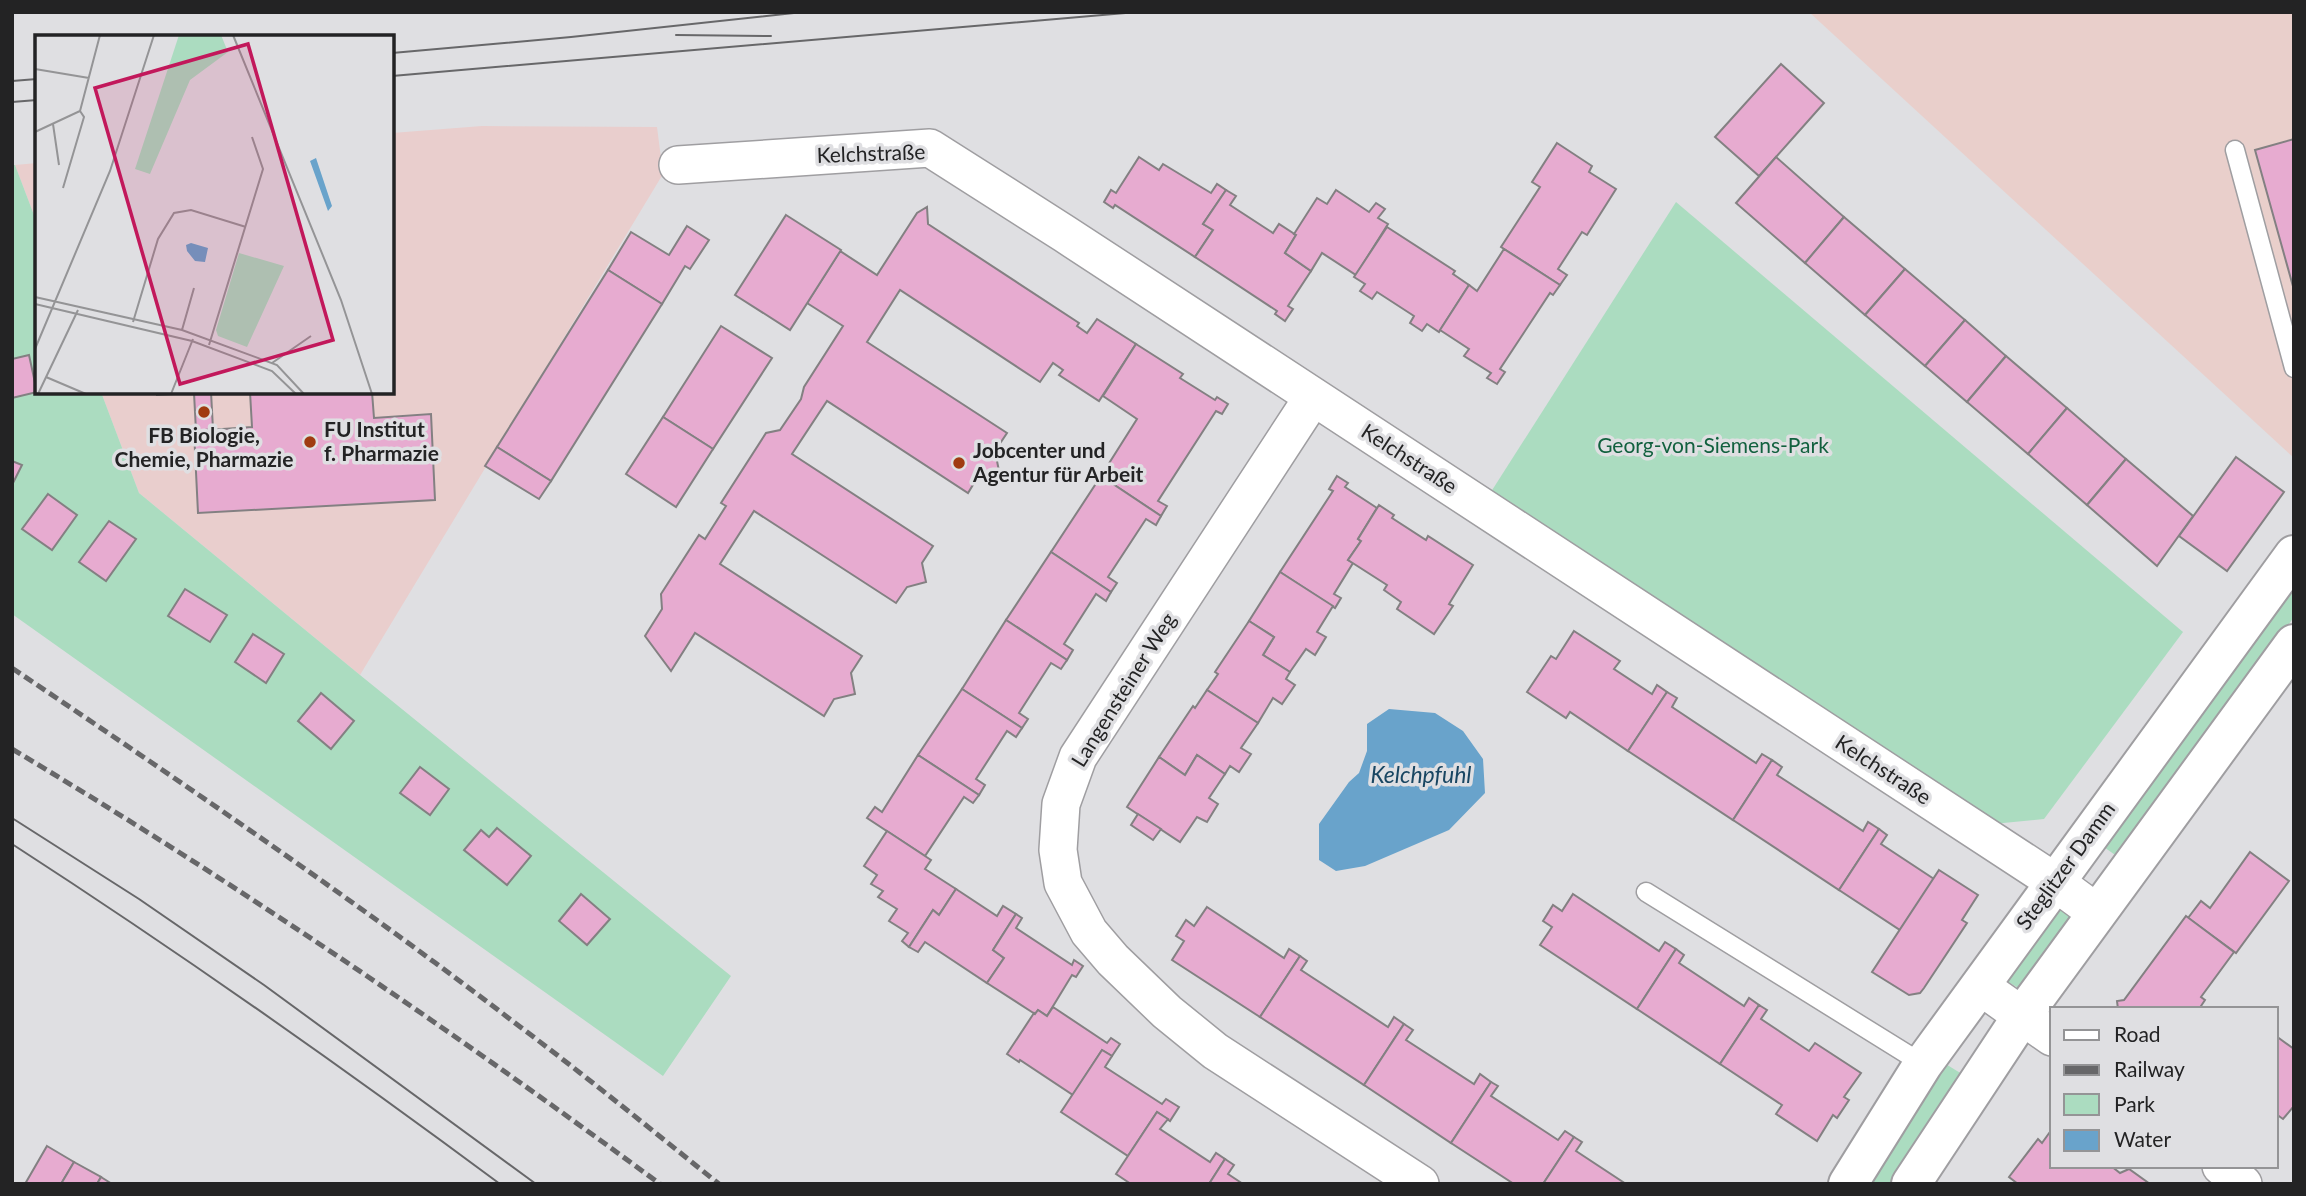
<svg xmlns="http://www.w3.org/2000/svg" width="2306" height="1196" viewBox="0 0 2306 1196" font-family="Lato,sans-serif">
<rect width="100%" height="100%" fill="#dfdfe2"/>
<!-- commercial -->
<polygon fill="#e9cfcb" points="1809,12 2294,12 2294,458"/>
<!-- education -->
<g fill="#e9cecd">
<polygon points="482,126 657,127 663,174 360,675 139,493 101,392 392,392 392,133"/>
<polygon points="37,163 37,223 15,165"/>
</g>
<!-- green -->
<g fill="#abdcc0">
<polygon points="12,165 15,165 37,223 37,392 101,392 139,493 360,675 731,976 663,1076 12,614"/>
<polygon points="1676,202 2183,632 2044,819 1993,824 1489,495"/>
<polygon points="2294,581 2294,617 2118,857 2101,845"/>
<polygon points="2057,908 2068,913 2070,921 2020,989 2005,980"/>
<polygon points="1944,1063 1962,1074 1892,1184 1867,1184"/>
</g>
<!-- water -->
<polygon fill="#69a3cb" points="1389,709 1435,713 1463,731 1483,759 1485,793 1449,830 1365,866 1336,871 1319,860 1319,824 1349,782 1359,773 1367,751 1367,724"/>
<!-- building -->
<g fill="#e7abd0" stroke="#838082" stroke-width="2">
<polygon points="1781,64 1824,103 1759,176 1715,137"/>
<polygon points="2294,139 2294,290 2255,150"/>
<polygon points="1557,143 1592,166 1589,172 1616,189 1587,235 1582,232 1558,269 1567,275 1560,285 1501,247 1540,187 1532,182"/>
<polygon points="1139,157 1159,170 1163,164 1211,193 1217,184 1226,190 1203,224 1213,230 1195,257 1115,205 1113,208 1104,202 1111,190 1116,193"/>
<polygon points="1776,157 1844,217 1805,263 1736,203"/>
<polygon points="1226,190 1236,196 1230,205 1273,233 1279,224 1296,235 1285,253 1311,271 1288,306 1293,309 1285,321 1275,314 1277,311 1195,257 1213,230 1203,224"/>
<polygon points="1336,190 1369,212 1376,203 1385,209 1378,218 1388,224 1356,275 1322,253 1311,271 1285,253 1296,235 1294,234 1317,198 1327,204"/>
<polygon points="927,207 928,224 1079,323 1077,326 1087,333 1097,319 1136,344 1099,401 1059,375 1063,370 1053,363 1040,382 900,290 867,342 1007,433 995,451 999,471 979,475 968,493 827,401 792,454 933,546 922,563 926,582 907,587 896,603 754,511 720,564 862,656 851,673 855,694 834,699 824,716 695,633 671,671 645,636 662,609 661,594 699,535 705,539 726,506 721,503 766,433 780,430 801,399 804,387 843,326 807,303 840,251 877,275 917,213"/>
<polygon points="786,215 841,250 790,330 735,295"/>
<polygon points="1844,217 1905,269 1865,315 1805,263"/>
<polygon points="687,226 709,240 690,269 685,266 662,304 608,270 631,232 669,255"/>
<polygon points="1387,227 1455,271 1453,274 1469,285 1439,332 1427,324 1422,331 1410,323 1414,316 1377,292 1372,299 1360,291 1365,284 1354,277"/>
<polygon points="1504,249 1560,285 1553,295 1550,293 1500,369 1505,372 1497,384 1487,378 1491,373 1464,356 1469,349 1440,330 1469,285 1477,291"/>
<polygon points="1905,269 1965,320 1925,366 1865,315"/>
<polygon points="608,270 662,304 551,481 497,447"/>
<polygon points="1965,320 2006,356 1967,402 1925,366"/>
<polygon points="721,326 772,358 713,449 663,417"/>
<polygon points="1136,344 1183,374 1180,378 1215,400 1217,397 1228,404 1222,414 1216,411 1158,501 1167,506 1161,516 1101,476 1137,419 1103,396"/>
<polygon points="29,355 37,392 12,398 12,359"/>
<polygon points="2006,356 2067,408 2028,454 1967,402"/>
<polygon points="157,392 216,392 211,392 213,429 196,431 194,393 157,395"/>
<polygon points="250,392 372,392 374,418 431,414 435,500 198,513 194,431 252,427"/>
<polygon points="2067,408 2126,459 2087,505 2028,454"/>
<polygon points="663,417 713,449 676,507 626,474"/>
<polygon points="497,447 551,481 539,499 485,466"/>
<polygon points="2236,457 2284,492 2227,571 2179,536"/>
<polygon points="2126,459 2193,516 2157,566 2087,505"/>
<polygon points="12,461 22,465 12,485"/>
<polygon points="1101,476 1161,516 1156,525 1146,519 1108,577 1117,583 1111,592 1051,552"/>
<polygon points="1337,476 1348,483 1345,487 1377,508 1358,539 1361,541 1348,560 1353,563 1334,594 1341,598 1335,608 1280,572 1333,491 1329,489"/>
<polygon points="48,494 77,515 52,550 22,529"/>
<polygon points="1379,505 1394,515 1392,518 1426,540 1428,536 1473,565 1449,604 1453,606 1434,634 1397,609 1401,602 1384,590 1387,585 1348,560 1361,541 1358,539"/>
<polygon points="109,521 136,539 106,581 79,562"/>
<polygon points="1051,552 1111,592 1106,601 1096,594 1064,644 1073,650 1067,660 1006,620"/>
<polygon points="1280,572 1333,606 1317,632 1326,637 1315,655 1306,649 1290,672 1263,655 1274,637 1249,621"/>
<polygon points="185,589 227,615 210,642 168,616"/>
<polygon points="1006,620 1067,660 1061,669 1051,663 1019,713 1028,719 1022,728 962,689"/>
<polygon points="1249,621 1274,637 1263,655 1290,672 1286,679 1295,685 1282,704 1273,698 1258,723 1207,690 1218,674 1215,672"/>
<polygon points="1574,631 1620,661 1614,669 1652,694 1657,685 1667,692 1628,751 1570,712 1566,718 1527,692 1551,656 1556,659"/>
<polygon points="253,634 284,654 266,683 235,662"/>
<polygon points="962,689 1022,728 1016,737 1007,731 976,779 985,785 979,795 918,755"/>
<polygon points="1207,690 1258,723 1241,748 1251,754 1239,772 1230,766 1225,774 1197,755 1185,775 1159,757 1193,706 1195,708"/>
<polygon points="1667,692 1677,698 1672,707 1756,763 1762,754 1772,760 1733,820 1628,751"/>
<polygon points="321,693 354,721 331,749 298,721"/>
<polygon points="918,755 979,795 973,803 964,797 925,856 867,818 875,807 882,812"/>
<polygon points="1197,755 1225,774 1209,798 1218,804 1207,822 1197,817 1180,842 1127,807 1159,757 1185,775"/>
<polygon points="1772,760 1782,767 1777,775 1863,831 1868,822 1879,829 1839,890 1733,820"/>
<polygon points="420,767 449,789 430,815 400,793"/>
<polygon points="1138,814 1161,829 1153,840 1131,825"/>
<polygon points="497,828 531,856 507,885 464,850 481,830 489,837"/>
<polygon points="1879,829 1887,835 1881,844 1934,879 1900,930 1839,890"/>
<polygon points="887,831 931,860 925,869 956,889 939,915 933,910 909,947 902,941 908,933 889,921 897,909 878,897 883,891 871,884 877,875 864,866"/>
<polygon points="2250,852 2289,881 2236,953 2188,918 2201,901 2210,908"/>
<polygon points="1939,870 1978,895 1962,920 1967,923 1924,988 1920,993 1909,995 1872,972"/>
<polygon points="956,889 997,916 1003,906 1016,914 993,950 1004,958 987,983 925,942 918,952 909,947 933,910 939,915"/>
<polygon points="581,894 610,919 587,945 559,921"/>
<polygon points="1573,894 1659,951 1665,942 1676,949 1637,1009 1540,945 1552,927 1543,921 1553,905 1562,911"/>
<polygon points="1207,907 1284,958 1289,949 1300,956 1260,1017 1172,960 1184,941 1176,936 1186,920 1194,926"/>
<polygon points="1016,914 1022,918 1016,928 1072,965 1074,960 1083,966 1076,977 1072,975 1047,1016 1038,1010 1035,1014 987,983 1004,958 993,950"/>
<polygon points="2186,916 2234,952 2201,997 2205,1000 2199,1009 2118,1009 2117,1001 2124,1000"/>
<polygon points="1676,949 1684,955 1679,963 1744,1006 1749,998 1759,1005 1720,1064 1637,1009"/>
<polygon points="1300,956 1307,961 1301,970 1388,1027 1394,1017 1404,1024 1364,1085 1260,1017"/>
<polygon points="1759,1005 1767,1010 1761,1019 1809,1051 1815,1043 1861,1073 1844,1097 1849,1100 1837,1118 1833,1115 1817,1141 1776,1114 1782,1105 1720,1064"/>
<polygon points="1053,1007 1107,1043 1111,1038 1120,1044 1112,1056 1102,1050 1073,1095 1020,1060 1019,1062 1007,1054 1034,1013 1035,1014 1038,1010 1047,1016"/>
<polygon points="1404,1024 1413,1030 1406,1040 1474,1084 1480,1074 1491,1082 1451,1143 1364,1085"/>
<polygon points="2276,1036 2294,1049 2294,1106 2283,1119 2276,1114"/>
<polygon points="1102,1050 1112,1056 1105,1067 1162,1104 1166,1099 1179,1107 1170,1121 1157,1112 1128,1156 1061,1112"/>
<polygon points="1491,1082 1498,1086 1491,1096 1558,1140 1565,1131 1574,1137 1543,1184 1514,1184 1451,1143"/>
<polygon points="1157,1112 1168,1119 1160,1129 1210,1162 1216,1153 1225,1159 1209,1184 1131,1184 1116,1174"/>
<polygon points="2052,1129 2052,1166 2111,1166 2120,1173 2129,1169 2150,1184 2018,1184 2009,1177 2038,1139 2042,1143"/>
<polygon points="1574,1137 1582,1142 1576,1151 1626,1184 1543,1184"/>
<polygon points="47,1146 74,1162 61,1184 25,1184"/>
<polygon points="1225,1159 1234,1165 1228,1174 1243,1184 1209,1184"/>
<polygon points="74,1162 101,1177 97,1184 61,1184"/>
<polygon points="101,1177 112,1184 97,1184"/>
</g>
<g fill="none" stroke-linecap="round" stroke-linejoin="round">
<!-- lane casing -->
<g stroke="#9f9ea1" stroke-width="21">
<g id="lane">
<polyline points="2235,150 2294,368"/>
<polyline points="1646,892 1923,1064"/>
</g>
</g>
<!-- street casing -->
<g stroke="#9f9ea1" stroke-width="40">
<g id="street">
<polyline points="678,165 930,148 1065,234 2055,882 2097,913"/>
<polyline points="1313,397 1078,757 1061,804 1058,850 1063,883 1089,932 1113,960 1167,1012 1215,1051 1420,1184"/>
<polyline points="1980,986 2052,1037"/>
<polyline points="2221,1166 2243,1184"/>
</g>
</g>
<!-- secondary casing -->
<g stroke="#9f9ea1" stroke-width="42">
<g id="secondary">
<polyline points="1848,1184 1923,1064 2294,555"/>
<polyline points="1911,1184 2022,1016 2294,644"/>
</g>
</g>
<!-- lane -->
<use href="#lane" stroke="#fff" stroke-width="18"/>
<!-- street -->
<use href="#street" stroke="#fff" stroke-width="37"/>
<!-- secondary -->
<use href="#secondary" stroke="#fff" stroke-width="38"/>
<!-- tram -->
<g stroke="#676769" stroke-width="2">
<polyline points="676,35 771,36"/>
<polyline points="392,53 571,37 803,12"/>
<polyline points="392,76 1137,12"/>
<polyline points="12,81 37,79"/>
<polyline points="12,102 37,100"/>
<polyline points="12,818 139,899 264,985 536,1184"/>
<path d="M12 844C179 952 341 1066 500 1184"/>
</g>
<!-- rail -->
<g stroke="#676769" stroke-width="5" stroke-dasharray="10 5" stroke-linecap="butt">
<path d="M12 668C184 784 355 900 519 1026 587 1077 653 1131 719 1184"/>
<path d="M12 749C236 883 450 1029 660 1184"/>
</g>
</g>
<!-- markers -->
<g fill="#a03b11" stroke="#dfdfe2" stroke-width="2.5">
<circle cx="204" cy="412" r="7"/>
<circle cx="310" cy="442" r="7"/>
<circle cx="959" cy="463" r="7"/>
</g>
<g text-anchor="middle" stroke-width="7" stroke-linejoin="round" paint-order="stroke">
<!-- street labels -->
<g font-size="21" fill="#232324" stroke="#dfdfe2">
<text transform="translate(871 154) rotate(-2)" y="7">Kelchstraße</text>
<text transform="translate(1409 459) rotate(33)" y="7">Kelchstraße</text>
<text transform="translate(1124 690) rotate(-58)" y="7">Langensteiner Weg</text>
<text transform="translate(1883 770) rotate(33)" y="7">Kelchstraße</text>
<text transform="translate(2066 866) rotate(-54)" y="7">Steglitzer Damm</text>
</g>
<!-- poi labels -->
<g font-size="21" font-weight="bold" fill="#232324" stroke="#dfdfe2" text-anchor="start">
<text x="324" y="437">FU Institut<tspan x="324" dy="24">f. Pharmazie</tspan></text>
<text x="204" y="443" text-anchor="middle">FB Biologie,<tspan x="204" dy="24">Chemie, Pharmazie</tspan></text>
<text x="973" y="458">Jobcenter und<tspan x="973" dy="24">Agentur für Arbeit</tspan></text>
</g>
<!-- park labels -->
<g font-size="21" fill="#12613f" stroke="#dfdfe2">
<text x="1713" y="453">Georg-von-Siemens-Park</text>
</g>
<!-- water labels -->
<g font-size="23" font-style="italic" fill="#194662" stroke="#dfdfe2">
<text x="1421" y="783">Kelchpfuhl</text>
</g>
</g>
<!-- overview -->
<g transform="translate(35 35)">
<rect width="359" height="359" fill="#dfdfe2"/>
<path d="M144 0H186L193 17 155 45 115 139 100 134ZM204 218 249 231 212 312 183 301 181 295Z" fill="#abdcc0"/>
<path d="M281 123 297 171 293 176 275 126ZM156 208 173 213 170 227 160 226 152 216 151 210Z" fill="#69a3cb"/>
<path fill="none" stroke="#949496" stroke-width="2" d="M198 0 306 265 337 359M0 34 54 43M18 89 24 130M0 97 45 76 65 0M28 153 49 82 45 76M0 262 147 295 242 330 269 359M0 269 157 306 237 336 261 359M98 287 123 204 139 178 156 175 211 192M147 295 159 253M174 310 228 134 217 102M0 314 75 136 119 0M237 328 276 301M11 342 51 359M3 359 43 275M136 359 158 304"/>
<path fill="#c2185b" fill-opacity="0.15" stroke="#c2185b" stroke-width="3.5" d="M213 9 298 305 145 349 60 53Z"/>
<rect width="359" height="359" fill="none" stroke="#232324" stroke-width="3.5"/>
</g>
<!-- border -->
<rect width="2306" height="1196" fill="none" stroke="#232324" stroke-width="28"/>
<!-- legend -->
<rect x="2050" y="1007" width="228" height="161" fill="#dfdfe2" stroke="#949496" stroke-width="2"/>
<rect x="2064" y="1030" width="35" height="10" fill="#ffffff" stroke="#949496" stroke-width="2"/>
<text x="2114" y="1042" font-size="21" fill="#232324">Road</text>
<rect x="2064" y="1065" width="35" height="10" fill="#676769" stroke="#949496" stroke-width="2"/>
<text x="2114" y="1077" font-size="21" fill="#232324">Railway</text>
<rect x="2064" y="1094" width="35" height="21" fill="#abdcc0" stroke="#949496" stroke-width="2"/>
<text x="2114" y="1112" font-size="21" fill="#232324">Park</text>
<rect x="2064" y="1130" width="35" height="21" fill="#69a3cb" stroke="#949496" stroke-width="2"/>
<text x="2114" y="1147" font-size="21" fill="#232324">Water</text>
</svg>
